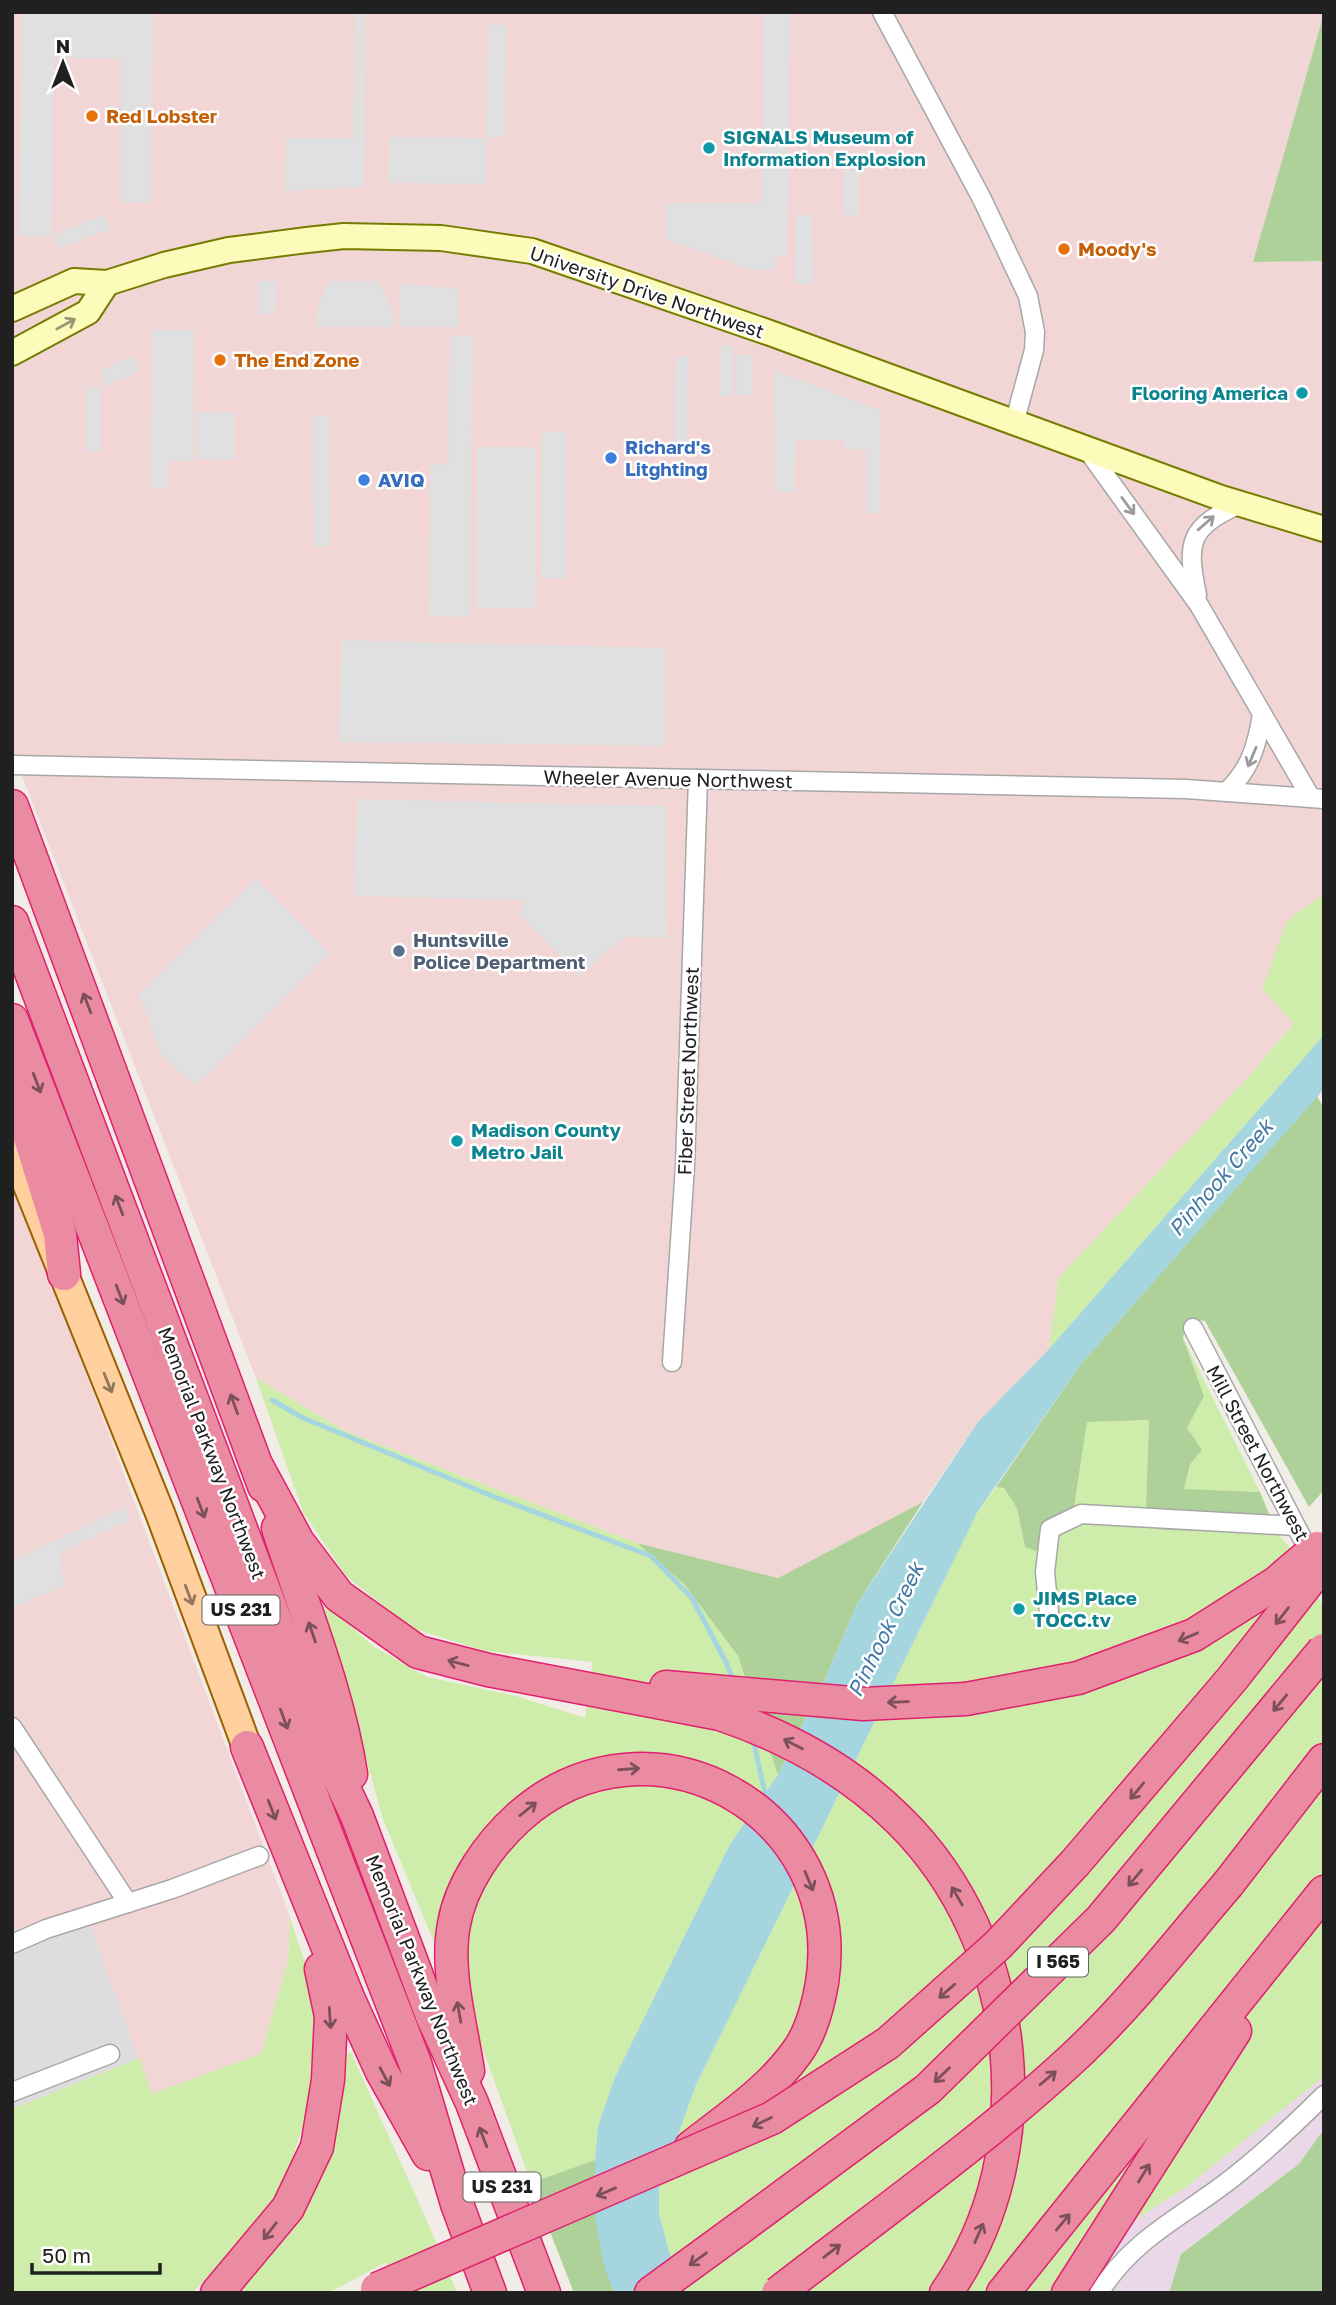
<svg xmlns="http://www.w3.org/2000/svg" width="1336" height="2305" viewBox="0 0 1336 2305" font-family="'Golos Text',sans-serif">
<rect width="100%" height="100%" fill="#f1ece6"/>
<!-- residential -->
<polygon fill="#dedddd" points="91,1926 140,2058 12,2109 12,1951"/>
<!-- commercial -->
<g fill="#f2d5d5">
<polygon points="12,12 1324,12 1253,262 1324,261 1324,894 1287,921 1294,1022 1251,1074 1059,1277 1049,1349 978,1422 923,1502 778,1578 637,1543 345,1431 256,1378 12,750"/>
<polygon points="12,1176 290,1917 288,1961 261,2054 151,2095 91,1926 12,1951"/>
</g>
<!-- industrial -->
<polygon fill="#ead7e8" points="1324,2076 1324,2129 1299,2164 1181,2253 1169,2293 1054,2293 1077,2257 1188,2186"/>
<!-- grass -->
<g fill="#ceecaa">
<polygon points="1324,894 1324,1035 1049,1349 1059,1277 1251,1074 1294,1023 1262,989 1287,921"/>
<polygon points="1183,1338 1260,1492 1184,1489 1190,1464 1187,1428 1204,1396"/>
<polygon points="256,1378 345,1431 637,1543 684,1584 738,1656 778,1775 730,1844 615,2077 598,2126 595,2160 531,2183 475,2027 464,1969 465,1929 479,1889 559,1773 528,1791 501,1816 436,1947 383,1819 322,1601 373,1646 427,1677 516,1696 585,1718 593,1662 485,1651 412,1628 347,1577 303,1512"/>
<polygon points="1149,1420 1146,1509 1162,1530 1277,1533 1292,1550 1324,1607 1324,2076 1188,2186 1077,2257 1054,2293 680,2293 659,2213 659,2188 696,2085 978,1511 996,1487 1004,1488 1017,1508 1025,1547 1050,1541 1071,1525 1087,1422"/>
<path d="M290 1917C298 1945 312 1976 315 2004 321 2073 303 2145 271 2206 254 2236 217 2268 192 2293H12V2109L140 2058 151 2094 261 2054 288 1961Z"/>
<path d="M351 2052C386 2133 425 2211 457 2293H400L385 2263 328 2293H231L262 2260 341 2058Z"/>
</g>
<!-- forest -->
<g fill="#add199">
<polygon points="1324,13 1324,261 1253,262"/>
<polygon points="1317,1096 1324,1109 1324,1490 1309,1507 1205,1321 1188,1319 1183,1338 1204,1396 1187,1428 1202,1450 1190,1464 1184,1489 1260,1492 1277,1533 1162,1530 1146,1509 1149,1420 1087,1422 1071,1526 1050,1541 1039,1552 1025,1547 1017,1508 1004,1488 996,1487 1081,1364"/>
<polygon points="923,1502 857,1604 826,1677 778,1775 738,1656 684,1584 637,1543 778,1578"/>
<polygon points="1324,2129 1324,2293 1169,2293 1181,2254 1299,2164"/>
<path d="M595 2160C595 2207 598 2249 614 2293H574L531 2183Z"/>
</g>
<!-- parking -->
<g fill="#e0e0e0">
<polygon points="22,12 153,12 151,202 120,202 121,59 54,58 51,237 19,236"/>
<polygon points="355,12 366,12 364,187 285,191 286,138 353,138"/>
<polygon points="764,12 790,12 787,256 775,256 774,270 753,270 666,240 666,203 762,203"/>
<polygon points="488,25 506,25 505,137 486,137"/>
<polygon points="389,137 486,138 486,184 388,183"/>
<polygon points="844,170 859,170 859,216 844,215"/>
<polygon points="105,215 110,229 59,248 53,234"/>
<polygon points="795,215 812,215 813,284 795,284"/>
<polygon points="258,281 276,281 275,314 258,314"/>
<polygon points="328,281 378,281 394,312 394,327 317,327 317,311"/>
<polygon points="400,283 458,289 458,327 399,327"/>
<polygon points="152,330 194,330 193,461 168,461 168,489 151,489"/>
<polygon points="450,336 473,336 470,617 429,616 430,465 448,464"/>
<rect x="720" y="346" width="13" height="50"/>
<polygon points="752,354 753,395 737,395 736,355"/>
<polygon points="133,356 140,370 105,386 99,371"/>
<polygon points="676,357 688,357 687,447 675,447"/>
<polygon points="774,370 881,411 880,513 866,513 866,450 845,449 844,440 796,440 795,493 775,492"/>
<polygon points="86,387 101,387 100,451 85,451"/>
<polygon points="197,412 235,412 235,460 197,459"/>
<polygon points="329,415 330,546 314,547 313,416"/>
<polygon points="542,432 566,432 566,578 541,578"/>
<rect x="477" y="447" width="59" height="161"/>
<polygon points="341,640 665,648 665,746 339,742"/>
<polygon points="357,799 666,806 667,938 624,937 580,976 519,914 526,900 354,896"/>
<polygon points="256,879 329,953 197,1085 162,1057 139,994"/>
<polygon points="125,1507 129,1520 60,1553 64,1586 12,1608 12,1561"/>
</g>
<!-- water -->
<polygon fill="#a5d6e0" points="1324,1035 1324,1089 1081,1364 978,1511 696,2085 659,2188 659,2213 680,2293 614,2293 605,2269 595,2218 595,2160 598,2126 615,2077 730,1844 778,1775 826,1677 857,1604 978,1422 1049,1349"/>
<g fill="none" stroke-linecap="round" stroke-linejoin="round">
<!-- stream -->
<g stroke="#a5d6e0" stroke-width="5">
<polyline points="272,1400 301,1417 492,1496 651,1556 692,1598 727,1664 734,1683"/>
<polyline points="753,1739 765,1793"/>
</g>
<!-- minor casing -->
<g stroke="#a7a7a7" stroke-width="21">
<g id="minor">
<polyline points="882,12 982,199 1028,296 1035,332 1034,350 1014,424"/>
<polyline points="1088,451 1199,605 1311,798"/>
<path d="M1197 595C1186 542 1189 527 1240 504"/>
<polyline points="12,765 1186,789 1324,799"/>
<path d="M1226 792C1250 770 1257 746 1262 714"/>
<polyline points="1193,1328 1314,1561"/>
<polyline points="672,1362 685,1166 698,779"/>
<polyline points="1049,1613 1045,1572 1050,1529 1081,1514 1295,1526"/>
<polyline points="12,1727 128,1903"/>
<polyline points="12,1944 46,1929 172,1889 259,1856"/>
<polyline points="12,2092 110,2054"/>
<path d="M1099 2293C1134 2236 1187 2215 1236 2175 1267 2150 1297 2122 1324 2095"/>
</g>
</g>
<!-- secondary casing -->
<g stroke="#767c01" stroke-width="28">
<g id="secondary">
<polyline points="12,309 74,281 107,283 164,265 229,250 307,240 344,236 441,238 532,251 770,333 1221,498 1324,529"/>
<polyline points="12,353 88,312 107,283"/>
</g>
</g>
<!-- primary casing -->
<g stroke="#9b5f00" stroke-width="32">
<polyline id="primary" points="12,1146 160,1513 247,1747"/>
</g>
<!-- motorway casing -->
<g stroke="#e1206d" stroke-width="35">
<g id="motorway">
<polyline points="12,806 264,1486"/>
<polyline points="12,922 292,1664 331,1761 357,1816 432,2016 472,2103 544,2293"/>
<polyline points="12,1020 415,2063 457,2204 490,2293"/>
<polyline points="12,1080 60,1234 64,1274"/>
<path d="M258 1468 298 1542 339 1596 418 1652 488 1670 720 1714C788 1737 849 1770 900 1821 1023 1943 1045 2151 946 2293"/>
<path d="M278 1528C304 1609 338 1690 351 1774"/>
<polyline points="666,1687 863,1704 966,1699"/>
<polyline points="247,1747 349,2000 382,2072 428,2154"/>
<polyline points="1228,1884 1324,1760"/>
<path d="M468 2071C461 2024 445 1971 454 1924 461 1884 489 1844 519 1817 649 1701 849 1811 822 1983 818 2006 811 2033 797 2052 770 2090 728 2118 691 2147"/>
<polyline points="217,2293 288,2208 317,2147 328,2080 331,2016 321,1969"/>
<polyline points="651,2293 744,2225"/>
<polyline points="1003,2293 1324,1892"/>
<polyline points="1068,2293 1235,2031"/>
</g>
</g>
<!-- minor -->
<use href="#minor" stroke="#fff" stroke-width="18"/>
<!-- secondary -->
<use href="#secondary" stroke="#fcfbb9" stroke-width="24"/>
<!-- primary -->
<use href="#primary" stroke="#ffcf9d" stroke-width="28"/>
<!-- motorway -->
<use href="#motorway" stroke="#ea8ba2" stroke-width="32"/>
<!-- motorway-bridge casing -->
<g stroke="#e1206d" stroke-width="35" stroke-linecap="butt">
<g id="motorway-bridge">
<polyline points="966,1699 1078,1678 1194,1635 1276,1583 1317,1548"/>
<polyline points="744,2225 928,2089 1101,1919 1324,1650"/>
<polyline points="377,2289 772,2118 888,2043 998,1945 1075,1863 1232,1679 1324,1562"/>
<path d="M778 2293C877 2216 981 2143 1073 2058 1130 2005 1178 1942 1228 1884"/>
</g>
</g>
<!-- motorway-bridge -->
<use href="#motorway-bridge" stroke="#ea8ba2" stroke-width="32"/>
</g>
<!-- one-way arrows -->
<defs><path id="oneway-shaft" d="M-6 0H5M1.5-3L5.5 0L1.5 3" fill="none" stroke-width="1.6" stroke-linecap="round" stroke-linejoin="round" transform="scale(1.75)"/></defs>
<use stroke="#999874" href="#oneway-shaft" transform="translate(66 324) rotate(-29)"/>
<g stroke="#9b9b9b">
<use href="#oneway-shaft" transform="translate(1128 506) rotate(54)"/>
<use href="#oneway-shaft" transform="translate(1206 523) rotate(-41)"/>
<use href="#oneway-shaft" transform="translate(1252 757) rotate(113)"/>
</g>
<g stroke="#7b505a">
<use href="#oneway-shaft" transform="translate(87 1003) rotate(-111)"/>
<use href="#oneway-shaft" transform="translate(37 1083) rotate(69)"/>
<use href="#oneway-shaft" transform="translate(119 1205) rotate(-111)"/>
<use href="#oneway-shaft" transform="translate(120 1295) rotate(69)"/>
<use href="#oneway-shaft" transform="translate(234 1404) rotate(-110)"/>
<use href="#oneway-shaft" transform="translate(201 1508) rotate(69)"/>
<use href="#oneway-shaft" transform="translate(1282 1616) rotate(128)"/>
<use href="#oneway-shaft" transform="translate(312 1632) rotate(-109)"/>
<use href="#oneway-shaft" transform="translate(1188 1637) rotate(157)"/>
<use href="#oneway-shaft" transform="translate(458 1663) rotate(-165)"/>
<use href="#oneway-shaft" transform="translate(898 1702) rotate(178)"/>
<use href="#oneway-shaft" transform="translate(1280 1703) rotate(130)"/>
<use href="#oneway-shaft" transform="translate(284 1719) rotate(70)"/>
<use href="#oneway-shaft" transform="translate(793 1744) rotate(-153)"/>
<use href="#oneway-shaft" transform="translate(629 1769) rotate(-4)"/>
<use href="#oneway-shaft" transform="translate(1137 1791) rotate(130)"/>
<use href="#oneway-shaft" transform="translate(528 1809) rotate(-39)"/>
<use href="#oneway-shaft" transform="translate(272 1810) rotate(69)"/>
<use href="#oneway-shaft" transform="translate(1135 1878) rotate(130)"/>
<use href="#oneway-shaft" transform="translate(809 1881) rotate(67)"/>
<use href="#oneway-shaft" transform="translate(957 1896) rotate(-120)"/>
<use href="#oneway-shaft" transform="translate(947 1991) rotate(139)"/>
<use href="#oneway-shaft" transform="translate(459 2012) rotate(-100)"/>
<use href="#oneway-shaft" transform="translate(330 2018) rotate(86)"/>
<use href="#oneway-shaft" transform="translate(942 2075) rotate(136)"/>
<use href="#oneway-shaft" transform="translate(385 2077) rotate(62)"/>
<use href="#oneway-shaft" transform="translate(1048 2078) rotate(-40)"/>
<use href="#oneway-shaft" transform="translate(762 2122) rotate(155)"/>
<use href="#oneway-shaft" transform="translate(483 2137) rotate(-111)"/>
<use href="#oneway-shaft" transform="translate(1144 2173) rotate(-58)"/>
<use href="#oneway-shaft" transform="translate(606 2192) rotate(157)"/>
<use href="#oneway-shaft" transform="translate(1063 2222) rotate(-50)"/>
<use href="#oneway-shaft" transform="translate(270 2231) rotate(128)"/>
<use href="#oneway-shaft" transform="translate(979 2233) rotate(-66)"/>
<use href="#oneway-shaft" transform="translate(832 2251) rotate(-38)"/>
<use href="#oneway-shaft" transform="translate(698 2259) rotate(144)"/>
</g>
<g stroke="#90785e">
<use href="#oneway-shaft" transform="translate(108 1383) rotate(68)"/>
<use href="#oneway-shaft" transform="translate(189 1595) rotate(69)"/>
</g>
<!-- markers -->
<g fill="#e8710a" stroke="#fff" stroke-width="2.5">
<circle cx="92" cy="116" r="7"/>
<circle cx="1064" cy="249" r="7"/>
<circle cx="220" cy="360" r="7"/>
</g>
<g fill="#0f9aa8" stroke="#fff" stroke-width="2.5">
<circle cx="709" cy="148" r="7"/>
<circle cx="1302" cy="393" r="7"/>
<circle cx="457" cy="1141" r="7"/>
<circle cx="1019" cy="1609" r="7"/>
</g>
<g fill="#3f7fe0" stroke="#fff" stroke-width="2.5">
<circle cx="611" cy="458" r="7"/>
<circle cx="364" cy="480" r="7"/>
</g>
<circle fill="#5c6f8a" stroke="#fff" stroke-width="2.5" cx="399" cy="951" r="7"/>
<g text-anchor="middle" stroke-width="5" stroke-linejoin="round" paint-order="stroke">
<!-- shield labels -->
<g fill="#fff" stroke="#636363" stroke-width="2">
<rect x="202.5" y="1595.5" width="77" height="29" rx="5"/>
<rect x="1028" y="1947.5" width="60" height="29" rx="5"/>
<rect x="463.5" y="2172.5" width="77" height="29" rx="5"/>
</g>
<g font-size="18" font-weight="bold" fill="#202020">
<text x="241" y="1616">US 231</text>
<text x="1058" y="1968">I 565</text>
<text x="502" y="2193">US 231</text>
</g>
<!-- food labels -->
<g font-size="19" font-weight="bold" fill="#c56008" stroke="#fff" text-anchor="start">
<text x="106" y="123">Red Lobster</text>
<text x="1078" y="256">Moody's</text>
<text x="234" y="367">The End Zone</text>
</g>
<!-- culture labels -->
<g font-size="19" font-weight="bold" fill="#0d838f" stroke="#fff" text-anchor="start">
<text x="723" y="144">SIGNALS Museum of<tspan x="723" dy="22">Information Explosion</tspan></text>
<text x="1288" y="400" text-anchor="end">Flooring America</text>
<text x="471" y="1137">Madison County<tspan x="471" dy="22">Metro Jail</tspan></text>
<text x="1033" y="1605">JIMS Place<tspan x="1033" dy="22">TOCC.tv</tspan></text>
</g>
<!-- street labels -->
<g font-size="19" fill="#202020" stroke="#fff">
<text transform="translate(647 292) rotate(19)" y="7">University Drive Northwest</text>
<text transform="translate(668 779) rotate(1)" y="7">Wheeler Avenue Northwest</text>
<text transform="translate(688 1071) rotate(-88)" y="7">Fiber Street Northwest</text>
<text transform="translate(212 1453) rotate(69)" y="7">Memorial Parkway Northwest</text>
<text transform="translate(1258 1453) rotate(62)" y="7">Mill Street Northwest</text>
<text transform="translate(422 1980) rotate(68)" y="7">Memorial Parkway Northwest</text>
</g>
<!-- shop labels -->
<g font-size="19" font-weight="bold" fill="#366cbe" stroke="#fff" text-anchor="start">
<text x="625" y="454">Richard's<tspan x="625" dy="22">Litghting</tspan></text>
<text x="378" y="487">AVIQ</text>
</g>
<!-- service labels -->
<g font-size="19" font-weight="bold" fill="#4e5e75" stroke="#fff" text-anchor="start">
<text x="413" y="947">Huntsville<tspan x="413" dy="22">Police Department</tspan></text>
</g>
<!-- water labels -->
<g font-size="21" font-style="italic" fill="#4278a3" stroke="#fff">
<text transform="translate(1221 1178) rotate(-49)" y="7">Pinhook Creek</text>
<text transform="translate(886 1630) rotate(-64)" y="7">Pinhook Creek</text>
</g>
</g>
<!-- border -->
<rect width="1336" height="2305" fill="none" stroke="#202020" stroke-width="28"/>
<!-- north arrow -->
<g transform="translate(63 63)" stroke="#ffffff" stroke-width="5" paint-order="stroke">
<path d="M0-5L12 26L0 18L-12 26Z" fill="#202020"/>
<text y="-10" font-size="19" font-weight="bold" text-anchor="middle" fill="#202020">N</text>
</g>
<!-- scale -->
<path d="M32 2263v10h128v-10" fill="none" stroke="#202020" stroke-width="3.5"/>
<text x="42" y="2263" font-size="21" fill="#202020" stroke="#ffffff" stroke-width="5" paint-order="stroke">50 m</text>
</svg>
